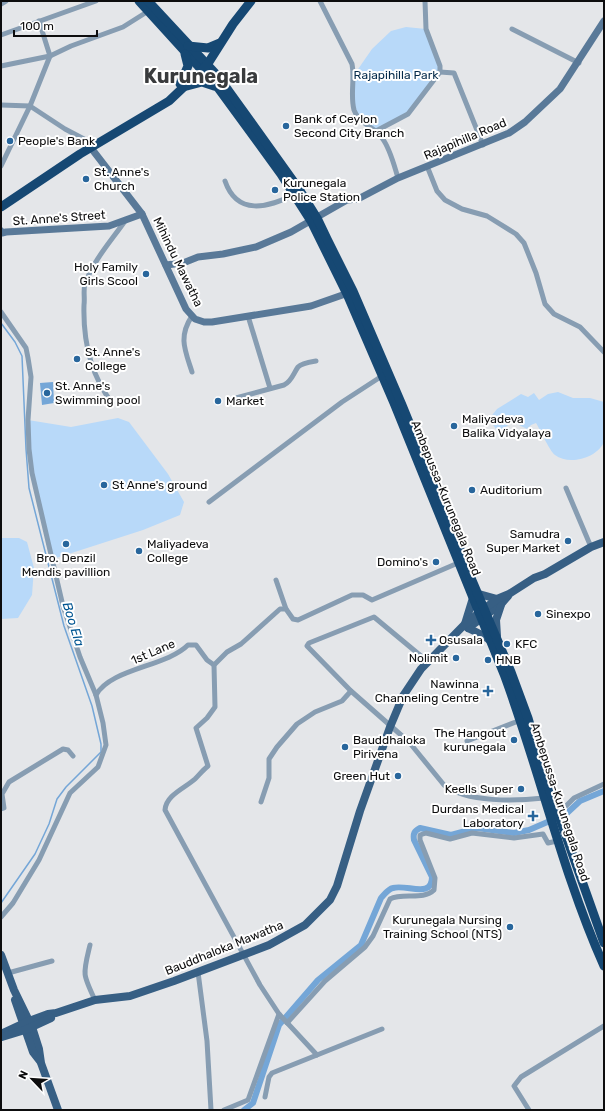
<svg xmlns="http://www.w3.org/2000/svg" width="605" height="1111" viewBox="0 0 605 1111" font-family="Rubik,sans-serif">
<rect width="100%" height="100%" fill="#e4e6e9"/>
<!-- green -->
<g fill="#b8d9f9">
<polygon points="406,27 426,29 440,72 408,114 376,131 363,122 354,110 354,75 372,49 391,31"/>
<path d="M558 392 573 398H590L604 402C604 411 605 434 604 442 597 458 569 466 555 455 549 450 541 431 536 423L531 425 527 429 513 422 498 432 489 419 497 409 521 394 528 397 534 393 539 400 548 394Z"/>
<polygon points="118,418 129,422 168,474 184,502 180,515 143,530 53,559 32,473 28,420 71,427"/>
<polygon points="1,538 19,538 27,542 34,568 32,595 18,618 1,619"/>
</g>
<!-- water -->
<polygon fill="#74a6d7" points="53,382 54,403 42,405 40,383"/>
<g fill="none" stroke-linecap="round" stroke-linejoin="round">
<!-- stream -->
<polyline stroke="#74a6d7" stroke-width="1.5" points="1,323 15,342 22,356 26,449 29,488 64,626 92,706 101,744 101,752 66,787 57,799 49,824 35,854 1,903"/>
<!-- canal -->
<path stroke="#74a6d7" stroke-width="6" d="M244 1110 253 1103 279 1025 318 980 361 945 381 898C385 894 388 889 393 888 407 884 432 899 432 877L414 840C413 834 414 831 420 828L451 835 477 828 514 833 529 830 566 814 580 801 604 791"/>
<!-- street -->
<g stroke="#879db2" stroke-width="5">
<path d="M320 1 352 64C355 79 350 95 354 110 358 123 375 127 382 138 390 148 394 165 398 178"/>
<polyline points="1,4 6,1"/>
<polyline points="39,21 50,56"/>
<polyline points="512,29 579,63"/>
<polyline points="1,35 96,1"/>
<polyline points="1,66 50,56 71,46 123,27 150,10"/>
<polyline points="440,72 454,73 483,145"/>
<polyline points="1,105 30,106 65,129 84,139 88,144"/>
<polyline points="376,131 408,114 440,72 440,66 426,29 425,1"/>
<polyline points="1,166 30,106 50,56"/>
<polyline points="427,166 437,191 445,200 462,209 487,216 516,234 524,243 536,273 545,304 554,314 580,327 604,352"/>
<path d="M225 181C237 216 268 208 295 194"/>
<polyline points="1,312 26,348 28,358 31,377 28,420 29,449 32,473 63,606 80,657 96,695 103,723 106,745 98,767 70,793 39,860 13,903 1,917"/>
<path d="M192 316C178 337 185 350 192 372"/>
<polyline points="248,316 270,388"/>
<path d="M236 398 284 385C292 381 293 374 298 367 302 363 310 362 316 361"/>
<path d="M112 403C90 374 83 340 84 305 85 298 83 290 85 284 93 261 111 241 125 221"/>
<polyline points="566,488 591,547"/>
<polyline points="209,502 342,402 382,376"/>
<polyline points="276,580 286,609"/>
<path d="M427 661 374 617 309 643 307 646 351 691 409 742 444 785C467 803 516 801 544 798"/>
<path d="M96 695C111 668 166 667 188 645H196L207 660 214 665"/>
<polyline points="467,741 521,720"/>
<polyline points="261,802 269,778 269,759 277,747 297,724 315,712 342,701 351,691"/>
<polyline points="557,808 566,806 574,798 604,784"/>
<polyline points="1,809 4,808 2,794 9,782 63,749 68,750 73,756"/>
<path d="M90 945C83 974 82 973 95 1000"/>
<polyline points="198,972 207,1041 211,1110"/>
<polyline points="8,973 52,961"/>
<path d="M287 1023 325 981 365 947 373 936 390 899C403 892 423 901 434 890L435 878 420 840V835L426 833 450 839 472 833 514 838 543 834 548 843 557 841"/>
<path d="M317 1055 279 1014 260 985 165 810C166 795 185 788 195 779 199 775 203 770 208 766L196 728 207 718 215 707 214 665 227 652 241 644 280 609H286L293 619 298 620 352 595H363L372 600 458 563"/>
<polyline points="265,1097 269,1077 272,1073 382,1029"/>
<polyline points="224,1110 248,1100 279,1014"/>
<polyline points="529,1110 514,1086 521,1077 604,1026"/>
</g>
<!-- secondary -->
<g stroke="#597998" stroke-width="7">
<polyline points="88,144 142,214 186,309 195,319 204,322 212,322 311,306 351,292"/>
<polyline points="1,231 2,233 6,232 109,226 142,214"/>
<polyline points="166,265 183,263 198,257 223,254 256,247 291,232 347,200 358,199 398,178 509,133 525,122 560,89 604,21"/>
</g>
<!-- primary -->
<g stroke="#375f84" stroke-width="8">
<polyline points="479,594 497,599"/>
<polyline points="465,624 473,598"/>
<polyline points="468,628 501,604 508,596"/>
<polyline points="468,628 484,636 491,641"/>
<polyline points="497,636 496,620 501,605"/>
<polyline points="1,955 14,990 32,1027 39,1049 41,1063 58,1110"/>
<polyline points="15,1000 33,1052 40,1061"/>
<polyline points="1,1034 29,1021 48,1014 56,1013 95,1000 130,996 174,981 269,945 305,925 330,900 337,886 360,811 390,727 403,696 421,669 465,624 497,599 509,594 534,578 545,574 591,547 604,542"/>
<polyline points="2,1037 25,1030 51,1018"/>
</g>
<!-- highway -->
<g stroke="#164873" stroke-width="9">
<path d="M139 1 219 89 281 174 311 221 347 294 394 403 504 674C540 771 562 872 604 966"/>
<polyline points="148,1 215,73 228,90 299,189 317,218 327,239 353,291 402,405 453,530 471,578 511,672 528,718 545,777 604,943"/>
<polyline points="188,46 208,48 220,43"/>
<polyline points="180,84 188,66 185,54"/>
<polyline points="187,86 202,82 214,86"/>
<polyline points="1,207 80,154 169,101 207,65 233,24 251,1"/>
</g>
</g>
<!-- markers -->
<g fill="#28669c" stroke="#fff" stroke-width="1.5">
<circle cx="286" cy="126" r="4"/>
<circle cx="10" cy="141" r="4"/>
<circle cx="86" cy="179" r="4"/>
<circle cx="275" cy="190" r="4"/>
<circle cx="146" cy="274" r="4"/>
<circle cx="77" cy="359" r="4"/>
<circle cx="47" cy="393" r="4"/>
<circle cx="218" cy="401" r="4"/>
<circle cx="454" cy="426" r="4"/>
<circle cx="104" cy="485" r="4"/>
<circle cx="472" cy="490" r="4"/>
<circle cx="568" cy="541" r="4"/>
<circle cx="66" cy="544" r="4"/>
<circle cx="139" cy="551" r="4"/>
<circle cx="436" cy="562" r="4"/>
<circle cx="538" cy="614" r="4"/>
<path d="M429 634h4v4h4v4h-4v4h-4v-4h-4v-4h4z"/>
<circle cx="507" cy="644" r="4"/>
<circle cx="456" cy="658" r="4"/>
<circle cx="488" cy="660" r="4"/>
<path d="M486 685h4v4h4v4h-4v4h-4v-4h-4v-4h4z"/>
<circle cx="514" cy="740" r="4"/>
<circle cx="345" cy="747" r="4"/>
<circle cx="398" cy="776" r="4"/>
<circle cx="521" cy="789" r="4"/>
<path d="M531 810h4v4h4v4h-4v4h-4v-4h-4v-4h4z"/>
<circle cx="510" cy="927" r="4"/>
</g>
<g text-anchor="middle" stroke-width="4" stroke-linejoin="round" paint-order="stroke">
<!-- park labels -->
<g font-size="12" fill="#042a4a" stroke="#fff">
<text x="396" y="79">Rajapihilla Park</text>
</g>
<!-- poi labels -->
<g font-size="12" fill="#0d0d0e" stroke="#fff" text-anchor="start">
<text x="294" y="123">Bank of Ceylon<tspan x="294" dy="14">Second City Branch</tspan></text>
<text x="18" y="145">People's Bank</text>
<text x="94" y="176">St. Anne's<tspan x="94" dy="14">Church</tspan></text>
<text x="283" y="187">Kurunegala<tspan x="283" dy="14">Police Station</tspan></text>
<text x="138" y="271" text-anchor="end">Holy Family<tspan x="138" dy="14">Girls Scool</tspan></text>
<text x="85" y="356">St. Anne's<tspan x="85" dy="14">College</tspan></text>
<text x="55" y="390">St. Anne's<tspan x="55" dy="14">Swimming pool</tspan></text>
<text x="226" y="405">Market</text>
<text x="462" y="423">Maliyadeva<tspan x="462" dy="14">Balika Vidyalaya</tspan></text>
<text x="112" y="489">St Anne's ground</text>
<text x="480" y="494">Auditorium</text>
<text x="560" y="538" text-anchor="end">Samudra<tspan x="560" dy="14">Super Market</tspan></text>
<text x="147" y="548">Maliyadeva<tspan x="147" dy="14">College</tspan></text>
<text x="66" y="562" text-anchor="middle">Bro. Denzil<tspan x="66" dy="14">Mendis pavillion</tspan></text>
<text x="428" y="566" text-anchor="end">Domino's</text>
<text x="546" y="618">Sinexpo</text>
<text x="439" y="644">Osusala</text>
<text x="515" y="648">KFC</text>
<text x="448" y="662" text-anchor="end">Nolimit</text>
<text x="496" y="664">HNB</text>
<text x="479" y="688" text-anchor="end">Nawinna<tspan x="479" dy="14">Channeling Centre</tspan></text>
<text x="506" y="737" text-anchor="end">The Hangout<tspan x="506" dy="14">kurunegala</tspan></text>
<text x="353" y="744">Bauddhaloka<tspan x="353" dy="14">Pirivena</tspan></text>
<text x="390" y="780" text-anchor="end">Green Hut</text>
<text x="513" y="793" text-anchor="end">Keells Super</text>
<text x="524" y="813" text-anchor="end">Durdans Medical<tspan x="524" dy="14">Laboratory</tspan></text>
<text x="502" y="924" text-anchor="end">Kurunegala Nursing<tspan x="502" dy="14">Training School (NTS)</tspan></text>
</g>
<!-- street labels -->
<g font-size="12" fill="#0d0d0e" stroke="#fff">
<text transform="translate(465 139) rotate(-23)" y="4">Rajapihilla Road</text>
<text transform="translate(59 218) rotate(-4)" y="4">St. Anne's Street</text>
<text transform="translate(178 262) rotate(64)" y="4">Mihindu Mawatha</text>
<text transform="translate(446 498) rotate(68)" y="4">Ambepussa-Kurunegala Road</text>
<text transform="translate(153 652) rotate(-23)" y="4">1st Lane</text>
<text transform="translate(560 802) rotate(72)" y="4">Ambepussa-Kurunegala Road</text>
<text transform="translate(224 948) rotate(-22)" y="4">Bauddhaloka Mawatha</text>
</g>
<!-- water labels -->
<g font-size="13" font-style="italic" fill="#015591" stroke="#fff">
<text transform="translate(74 624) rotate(73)" y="5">Boo Ela</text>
</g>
<!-- town labels -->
<g font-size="20" font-weight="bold" fill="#393b3d" stroke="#fff">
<text x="201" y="83">Kurunegala</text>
</g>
</g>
<!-- border -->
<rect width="605" height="1111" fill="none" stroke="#0d0d0e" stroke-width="4"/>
<!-- north arrow -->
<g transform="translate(32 1079) rotate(295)" stroke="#ffffff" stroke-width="3" paint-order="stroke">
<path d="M0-3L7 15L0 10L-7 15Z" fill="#0d0d0e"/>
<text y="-6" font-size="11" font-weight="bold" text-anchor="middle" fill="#0d0d0e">N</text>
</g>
<!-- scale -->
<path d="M14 30v6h83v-6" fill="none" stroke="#0d0d0e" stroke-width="2"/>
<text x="20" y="30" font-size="12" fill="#0d0d0e" stroke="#ffffff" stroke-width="3" paint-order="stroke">100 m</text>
</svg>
